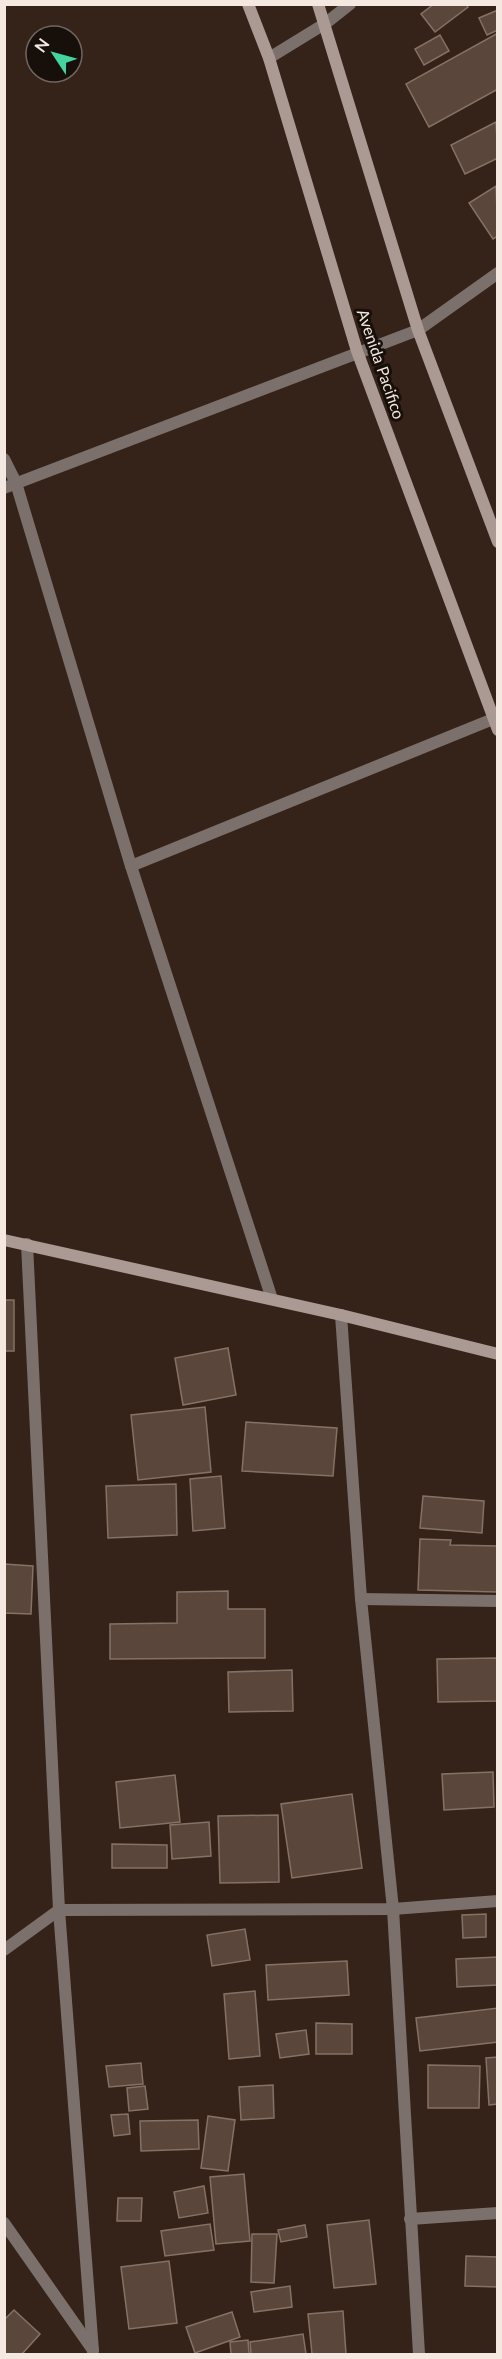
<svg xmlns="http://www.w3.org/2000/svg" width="502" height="2359" viewBox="0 0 502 2359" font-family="Lato,sans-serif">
<rect width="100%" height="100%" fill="#352319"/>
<!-- building -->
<g fill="#5a463b" stroke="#867164" stroke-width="1.5">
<polygon points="434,4 466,4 468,7 435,32 421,14"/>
<polygon points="498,10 498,30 487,35 479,18"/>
<polygon points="498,33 498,89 429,127 406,84"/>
<polygon points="440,35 449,51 424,65 415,49"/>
<polygon points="496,122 498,158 465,174 451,145"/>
<polygon points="496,186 498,236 493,239 469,203"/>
<rect x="4" y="1300" width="10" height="51"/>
<polygon points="228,1348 236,1395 183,1405 175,1358"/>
<polygon points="205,1407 211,1472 138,1480 131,1415"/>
<polygon points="246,1422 337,1428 333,1476 242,1471"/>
<polygon points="221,1476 225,1528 193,1531 190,1479"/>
<polygon points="176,1484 177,1535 108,1538 106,1486"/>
<polygon points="423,1496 484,1501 482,1533 420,1528"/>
<polygon points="420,1539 451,1540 450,1545 498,1546 498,1592 418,1590"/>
<polygon points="4,1564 33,1566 31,1614 4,1613"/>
<polygon points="228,1591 228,1609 265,1609 265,1658 110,1659 110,1624 177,1623 177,1592"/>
<polygon points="498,1658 498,1701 438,1702 437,1659"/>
<polygon points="292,1670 293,1711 229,1712 228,1672"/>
<polygon points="493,1772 494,1807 444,1810 442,1774"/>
<polygon points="175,1775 180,1822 120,1828 116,1782"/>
<polygon points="352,1794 362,1868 292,1878 281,1804"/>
<polygon points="278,1815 279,1882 220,1883 218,1816"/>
<polygon points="209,1822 211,1856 172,1859 170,1825"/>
<polygon points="112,1844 167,1845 167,1868 112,1868"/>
<polygon points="486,1914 486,1937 463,1938 462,1915"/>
<polygon points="245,1929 250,1960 212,1966 207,1935"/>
<polygon points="498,1957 498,1985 457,1987 456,1959"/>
<polygon points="347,1961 349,1995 268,2000 266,1965"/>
<polygon points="255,1991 260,2056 229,2059 224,1994"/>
<polygon points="498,2008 498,2042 420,2051 416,2018"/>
<polygon points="316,2023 352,2024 352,2054 316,2054"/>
<polygon points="306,2030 309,2054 280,2058 276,2034"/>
<polygon points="498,2057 498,2104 489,2105 486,2058"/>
<polygon points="141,2063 143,2084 109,2087 106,2066"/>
<polygon points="428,2065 480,2066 479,2108 428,2108"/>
<polygon points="273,2085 274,2118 241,2120 239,2087"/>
<polygon points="145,2086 148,2109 129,2111 127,2088"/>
<polygon points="128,2114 130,2134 114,2136 111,2115"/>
<polygon points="208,2116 235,2120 228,2171 201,2168"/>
<polygon points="198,2120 199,2149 141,2151 140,2121"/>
<polygon points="244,2174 250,2241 216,2244 210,2177"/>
<polygon points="204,2186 208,2213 179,2218 174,2192"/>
<polygon points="118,2198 142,2198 141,2221 117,2221"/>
<polygon points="369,2220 376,2284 334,2288 327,2225"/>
<polygon points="210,2224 214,2250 165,2256 161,2231"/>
<polygon points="305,2225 307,2237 281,2242 278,2230"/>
<polygon points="252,2234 277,2234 274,2283 251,2282"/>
<polygon points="466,2256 498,2257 498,2287 465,2286"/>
<polygon points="169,2261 177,2323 129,2329 121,2267"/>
<polygon points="290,2286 292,2307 254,2312 251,2292"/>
<polygon points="14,2310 40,2334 22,2354 4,2354 4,2320"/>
<polygon points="343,2311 346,2354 312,2354 308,2314"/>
<polygon points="232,2312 240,2337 195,2353 186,2327"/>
<polygon points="303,2334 306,2354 251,2354 250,2342"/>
<polygon points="248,2340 249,2354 231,2354 230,2342"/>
</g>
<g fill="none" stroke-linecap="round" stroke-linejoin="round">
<!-- street -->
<g stroke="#7b706c" stroke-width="12">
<polyline points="269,58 326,23 350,4"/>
<polyline points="4,459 16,483 131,866 272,1299"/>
<polyline points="4,488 418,330 498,273"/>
<polyline points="131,866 498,717"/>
<polyline points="27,1244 59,1910 93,2351"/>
<polyline points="341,1315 361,1599 393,1909 419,2354"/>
<polyline points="361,1599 498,1601"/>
<polyline points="4,1950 59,1910 393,1909 498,1901"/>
<polyline points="410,2219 498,2213"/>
<polyline points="4,2223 93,2350"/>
</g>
<!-- secondary -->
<g stroke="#ab9993" stroke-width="12">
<polyline points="248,4 269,58 357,351 498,730"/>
<polyline points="318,4 418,330 498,542"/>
<polyline points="4,1240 341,1315 498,1354"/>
</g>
</g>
<g text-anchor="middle" stroke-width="6" stroke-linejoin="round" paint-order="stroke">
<!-- street labels -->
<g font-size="16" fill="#f5e8e1" stroke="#170f0a">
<text transform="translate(381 364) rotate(71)" y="6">Avenida Pacifico</text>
</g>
</g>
<!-- border -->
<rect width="502" height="2359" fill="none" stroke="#f5e8e1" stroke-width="12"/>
<!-- north arrow -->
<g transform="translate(54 54) rotate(306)"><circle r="28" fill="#170f0a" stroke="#706660" stroke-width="1.5"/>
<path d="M0-4.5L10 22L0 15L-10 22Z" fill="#43d4a0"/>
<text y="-9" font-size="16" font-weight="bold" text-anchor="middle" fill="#f5e8e1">N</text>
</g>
</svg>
